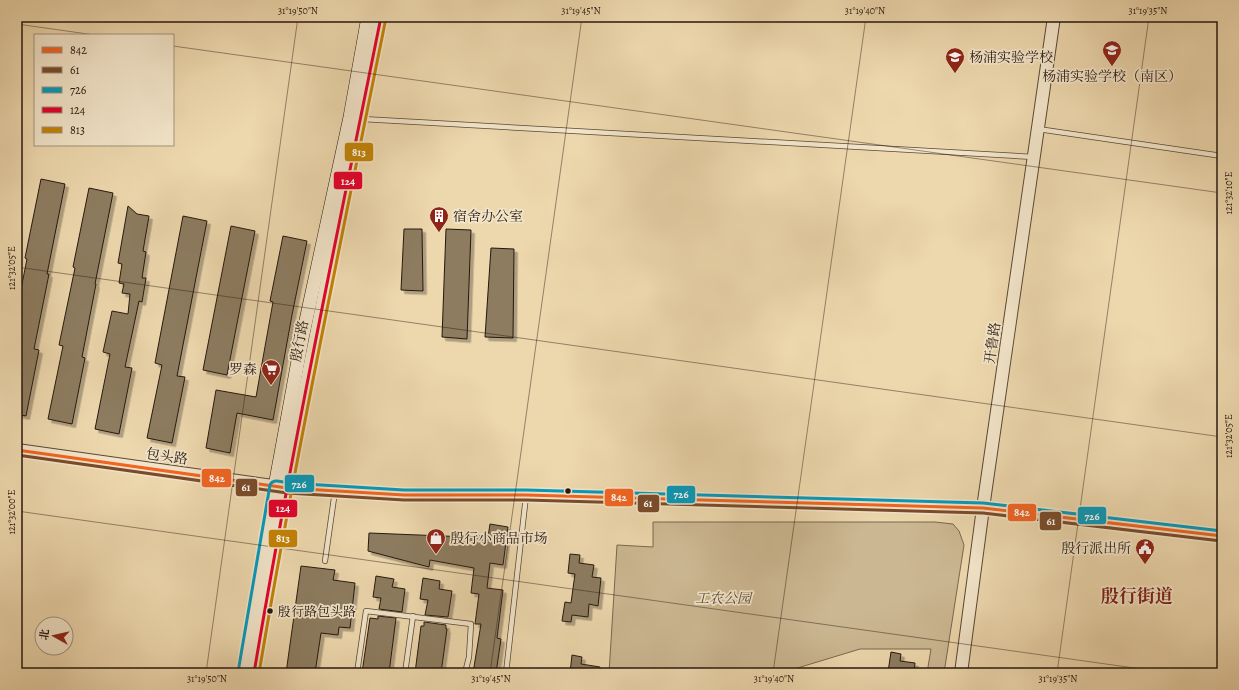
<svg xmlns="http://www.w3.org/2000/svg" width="1239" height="690" viewBox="0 0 1239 690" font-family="Alegreya,'Noto Serif SC',serif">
<defs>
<filter id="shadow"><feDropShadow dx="3.5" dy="3.5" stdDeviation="0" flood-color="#0004"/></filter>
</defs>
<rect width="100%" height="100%" fill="#edd7ad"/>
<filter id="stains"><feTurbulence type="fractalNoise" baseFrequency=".005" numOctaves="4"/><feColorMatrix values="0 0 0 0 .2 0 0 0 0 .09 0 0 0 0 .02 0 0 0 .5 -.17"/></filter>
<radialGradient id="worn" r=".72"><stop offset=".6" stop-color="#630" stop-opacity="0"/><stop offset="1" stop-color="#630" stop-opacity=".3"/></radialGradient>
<!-- green -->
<polygon fill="#cbb792" stroke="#786850" points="653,522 935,522 953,524 959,531 964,545 944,673 927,673 931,649 860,649 781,673 609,673 617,545 653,547"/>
<!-- building -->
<g fill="#8d7b61" stroke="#26180f" filter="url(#shadow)">
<polygon points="41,179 65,184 47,274 49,274 34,349 39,350 26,416 17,414 17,309 27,259 25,258"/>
<polygon points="89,188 113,193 95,284 96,284 82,357 85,358 72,424 48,419 63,346 59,345 75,268 73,267"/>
<polygon points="128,206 137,214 149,216 143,251 146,252 142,278 146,278 142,302 139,301 125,367 132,368 119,434 95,429 110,354 103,352 112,311 128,314 130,294 122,293 124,284 119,283 122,264 118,263"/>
<polygon points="183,216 207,221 177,376 185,377 172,443 147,438 162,365 155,363"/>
<polygon points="231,226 255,231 227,375 203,370"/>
<polygon points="404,229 422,229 423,291 401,290"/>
<polygon points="446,229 471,230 467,339 442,337"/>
<polygon points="283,236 307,241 292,315 273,420 237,413 230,453 206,448 216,390 256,397 273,302 270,301"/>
<polygon points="491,248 514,249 513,338 485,337"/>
<polygon points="490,524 508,527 503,565 490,563 487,588 503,590 497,638 501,639 496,673 473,673 481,624 475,624 479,594 471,593 474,568 430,560 429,567 368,551 369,533 469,537 470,534 488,537"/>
<polygon points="570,554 580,555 579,563 594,565 592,577 601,578 598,606 589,604 588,617 572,615 571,622 562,621 565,602 571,603 575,574 568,573"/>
<polygon points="301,566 335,570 333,580 355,583 350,628 339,627 338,635 321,633 315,673 286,673"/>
<polygon points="376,576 394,579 392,587 405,589 402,612 379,609 381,598 373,597"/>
<polygon points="423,578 440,581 439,589 452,591 448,617 425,615 428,600 420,599"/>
<polygon points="378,616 396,618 389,673 362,673 370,618 378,619"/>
<polygon points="424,622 446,625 446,629 447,629 441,673 415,673 421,626 424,626"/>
<polygon points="891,652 901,654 900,661 915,663 914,673 888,672"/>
<polygon points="572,655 582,657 581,664 600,667 600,673 570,673"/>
</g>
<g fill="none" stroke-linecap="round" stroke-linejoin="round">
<!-- service casing -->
<g stroke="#584836" stroke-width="6">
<g id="service">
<polyline points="362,119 1034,157"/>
<polyline points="1038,129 1222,156"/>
<polyline points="325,561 335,491"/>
<polyline points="357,673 366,611 471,624 469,657 465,673"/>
<polyline points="405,673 413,616"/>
<polyline points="506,673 526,496"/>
</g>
</g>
<!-- tertiary casing -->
<g stroke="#584836" stroke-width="14">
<g id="tertiary">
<polyline points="17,450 287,488 404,495 526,495 983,508 1222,536"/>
<polyline points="961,673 983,508 1054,17"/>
</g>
</g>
<!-- secondary casing -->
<g stroke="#26180f" stroke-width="14">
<g id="secondary">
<polyline points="243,673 275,486 302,339 350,117 368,17"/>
<path d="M254 673C289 453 338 235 381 17"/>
</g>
</g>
<!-- service -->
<use href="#service" stroke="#f3e5ca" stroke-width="4.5"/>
<!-- tertiary -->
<use href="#tertiary" stroke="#f3e5ca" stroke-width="12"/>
<!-- secondary -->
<use href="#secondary" stroke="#f3e5ca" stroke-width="13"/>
<!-- bus-1 casing -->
<g stroke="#f3e5ca" stroke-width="6">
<polyline id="bus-1" points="17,450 287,488 404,495 526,495 983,508 1222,536"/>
</g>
<!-- bus-2 casing -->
<g stroke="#f3e5ca" stroke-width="6">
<polyline id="bus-2" points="17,455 287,493 404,500 526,500 983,513 1221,541"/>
</g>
<!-- bus-3 casing -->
<g stroke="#f3e5ca" stroke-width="6">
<path id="bus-3" d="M238 672 270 485C273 478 281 482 288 483L404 490H526L983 503 1222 531"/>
</g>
<!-- bus-4 casing -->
<g stroke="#f3e5ca" stroke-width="6">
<path id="bus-4" d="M254 673C291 453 337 235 381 17"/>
</g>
<!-- bus-5 casing -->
<g stroke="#f3e5ca" stroke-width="6">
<path id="bus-5" d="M259 673C296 454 342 236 386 18"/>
</g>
<!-- bus-1 -->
<use href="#bus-1" stroke="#f26522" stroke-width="3"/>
<!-- bus-2 -->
<use href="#bus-2" stroke="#7a4b2a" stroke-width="3"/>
<!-- bus-3 -->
<use href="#bus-3" stroke="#049abb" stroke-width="3"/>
<!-- bus-4 -->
<use href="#bus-4" stroke="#e4002b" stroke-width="3"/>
<!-- bus-5 -->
<use href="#bus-5" stroke="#c38204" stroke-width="3"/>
</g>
<!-- ticks -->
<path fill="none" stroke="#26180f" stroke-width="1" stroke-opacity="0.45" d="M17 24 95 35M173 46 1222 193M17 267 1222 437M17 511 1170 673M206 673 298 17M490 673 582 17M773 673 866 17M1057 673 1149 17"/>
<!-- icons -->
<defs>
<g id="school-pin" transform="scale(1)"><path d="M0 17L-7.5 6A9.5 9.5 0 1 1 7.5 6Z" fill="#8f2418" stroke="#f3e5ca"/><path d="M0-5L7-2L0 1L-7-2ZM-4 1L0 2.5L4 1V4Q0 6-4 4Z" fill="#fff"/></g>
<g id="building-pin" transform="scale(1)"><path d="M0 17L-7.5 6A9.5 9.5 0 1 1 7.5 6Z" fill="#8f2418" stroke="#f3e5ca"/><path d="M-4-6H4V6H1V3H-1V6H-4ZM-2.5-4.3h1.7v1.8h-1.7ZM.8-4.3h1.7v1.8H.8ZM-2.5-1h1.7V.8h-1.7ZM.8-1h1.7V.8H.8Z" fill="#fff"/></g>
<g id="supermarket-pin" transform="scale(1)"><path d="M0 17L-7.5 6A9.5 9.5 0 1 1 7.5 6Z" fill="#8f2418" stroke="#f3e5ca"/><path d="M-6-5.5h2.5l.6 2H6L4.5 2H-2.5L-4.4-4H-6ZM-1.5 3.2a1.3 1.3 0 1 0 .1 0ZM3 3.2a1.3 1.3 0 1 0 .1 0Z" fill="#fff"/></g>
<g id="shop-pin" transform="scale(1)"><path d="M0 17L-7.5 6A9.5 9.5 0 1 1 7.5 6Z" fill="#8f2418" stroke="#f3e5ca"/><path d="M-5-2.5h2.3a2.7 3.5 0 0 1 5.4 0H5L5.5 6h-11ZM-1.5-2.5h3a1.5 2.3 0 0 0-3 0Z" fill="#fff"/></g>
<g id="civic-pin" transform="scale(1)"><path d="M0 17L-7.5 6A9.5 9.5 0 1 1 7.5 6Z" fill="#8f2418" stroke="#f3e5ca"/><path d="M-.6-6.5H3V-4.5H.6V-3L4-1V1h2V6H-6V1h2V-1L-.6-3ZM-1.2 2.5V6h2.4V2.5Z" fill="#fff"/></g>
</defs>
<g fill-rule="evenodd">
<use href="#school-pin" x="1112" y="50"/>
<use href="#school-pin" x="955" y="57"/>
<use href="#building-pin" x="439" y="216"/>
<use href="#supermarket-pin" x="271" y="369"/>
<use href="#shop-pin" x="436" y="538"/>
<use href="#civic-pin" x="1145" y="548"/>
</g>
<!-- markers -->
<g fill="#26180f" stroke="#f3e5ca" stroke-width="1.5">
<circle cx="568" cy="491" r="3.5"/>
<circle cx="270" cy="611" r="3.5"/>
</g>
<g text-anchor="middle" stroke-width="3.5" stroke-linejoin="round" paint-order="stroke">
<!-- bus labels -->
<g font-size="13" fill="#26180f" stroke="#f3e5ca" text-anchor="start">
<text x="278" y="616">殷行路包头路</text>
</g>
<!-- poi labels -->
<g font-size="14" fill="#26180f" stroke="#f3e5ca" text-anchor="start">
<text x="969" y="62">杨浦实验学校</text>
<text x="1112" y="81" text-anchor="middle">杨浦实验学校（南区）</text>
<text x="453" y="221">宿舍办公室</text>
<text x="257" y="374" text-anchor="end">罗森</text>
<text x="450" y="543">殷行小商品市场</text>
<text x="1131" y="553" text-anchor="end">殷行派出所</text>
</g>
<!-- street labels -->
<g font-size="14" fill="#26180f" stroke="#f3e5ca">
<text transform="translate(299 341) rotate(-79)" y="5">殷行路</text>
<text transform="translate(992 343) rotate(-82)" y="5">开鲁路</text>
<text transform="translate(167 456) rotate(8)" y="5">包头路</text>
</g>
<!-- park labels -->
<g font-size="14" font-style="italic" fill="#584836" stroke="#f3e5ca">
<text x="723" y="603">工农公园</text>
</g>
<!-- district labels -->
<g font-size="18" font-weight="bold" fill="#7a1f14" stroke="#f3e5ca">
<text x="1137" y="602">殷行街道</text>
</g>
</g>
<g stroke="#f3e5ca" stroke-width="1.5">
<rect x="344" y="142" width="30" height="20" rx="4" fill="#c38204"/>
<rect x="333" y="171" width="30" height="19" rx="4" fill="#e4002b"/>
<rect x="201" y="468" width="31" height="20" rx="4" fill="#f26522"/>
<rect x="284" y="474" width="31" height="19" rx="4" fill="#049abb"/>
<rect x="235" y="478" width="23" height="19" rx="4" fill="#7a4b2a"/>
<rect x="666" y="485" width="30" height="19" rx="4" fill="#049abb"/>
<rect x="604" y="488" width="30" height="19" rx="4" fill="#f26522"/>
<rect x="637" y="494" width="23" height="19" rx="4" fill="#7a4b2a"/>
<rect x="268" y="499" width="30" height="19" rx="4" fill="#e4002b"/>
<rect x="1007" y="503" width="30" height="19" rx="4" fill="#f26522"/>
<rect x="1077" y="506" width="30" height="19" rx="4" fill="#049abb"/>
<rect x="1039" y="511" width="23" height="20" rx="4" fill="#7a4b2a"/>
<rect x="268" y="529" width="30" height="19" rx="4" fill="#c38204"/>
</g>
<g font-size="11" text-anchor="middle" font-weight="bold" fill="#fff">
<text x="359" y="156">813</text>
<text x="348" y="185">124</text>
<text x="217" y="482">842</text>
<text x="299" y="488">726</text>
<text x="246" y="491">61</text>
<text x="681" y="498">726</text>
<text x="619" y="501">842</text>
<text x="648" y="507">61</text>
<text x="283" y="512">124</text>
<text x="1022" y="516">842</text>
<text x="1092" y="520">726</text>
<text x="1051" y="525">61</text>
<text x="283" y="542">813</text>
</g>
<!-- margin -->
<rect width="1239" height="690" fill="none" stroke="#edd7ad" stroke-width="44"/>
<!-- legend -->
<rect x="34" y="34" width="140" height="112" fill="#f3e5ca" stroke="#a1937f"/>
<rect x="42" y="47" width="20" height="6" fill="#f26522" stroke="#a1937f"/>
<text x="70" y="54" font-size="12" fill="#26180f">842</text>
<rect x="42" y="67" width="20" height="6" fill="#7a4b2a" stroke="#a1937f"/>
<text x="70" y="74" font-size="12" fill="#26180f">61</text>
<rect x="42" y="87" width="20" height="6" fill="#049abb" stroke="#a1937f"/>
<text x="70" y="94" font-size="12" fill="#26180f">726</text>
<rect x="42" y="107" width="20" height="6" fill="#e4002b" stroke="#a1937f"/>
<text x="70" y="114" font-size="12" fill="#26180f">124</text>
<rect x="42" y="127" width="20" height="6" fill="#c38204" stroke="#a1937f"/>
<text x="70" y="134" font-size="12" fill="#26180f">813</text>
<!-- north arrow -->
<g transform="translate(54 636) rotate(278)"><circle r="19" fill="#f3e5ca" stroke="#a1937f"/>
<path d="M0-3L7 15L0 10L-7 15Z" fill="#8f2418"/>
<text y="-6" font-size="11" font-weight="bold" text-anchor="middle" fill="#26180f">北</text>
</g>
<rect x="22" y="22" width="1195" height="646" fill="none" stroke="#26180f" stroke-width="1.5"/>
<g font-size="10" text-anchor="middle" fill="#26180f">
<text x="298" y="14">31°19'50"N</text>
<text x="581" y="14">31°19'45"N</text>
<text x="865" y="14">31°19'40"N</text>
<text x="1148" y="14">31°19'35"N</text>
<text transform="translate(1228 193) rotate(-90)" y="4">121°32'10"E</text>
<text transform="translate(11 268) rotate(-90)" y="4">121°32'05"E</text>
<text transform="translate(1228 436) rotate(-90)" y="4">121°32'05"E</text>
<text transform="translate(11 512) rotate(-90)" y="4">121°32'00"E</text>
<text x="207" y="682">31°19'50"N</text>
<text x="491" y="682">31°19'45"N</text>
<text x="774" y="682">31°19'40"N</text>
<text x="1058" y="682">31°19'35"N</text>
</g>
<rect width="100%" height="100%" filter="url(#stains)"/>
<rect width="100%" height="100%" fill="url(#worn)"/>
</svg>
